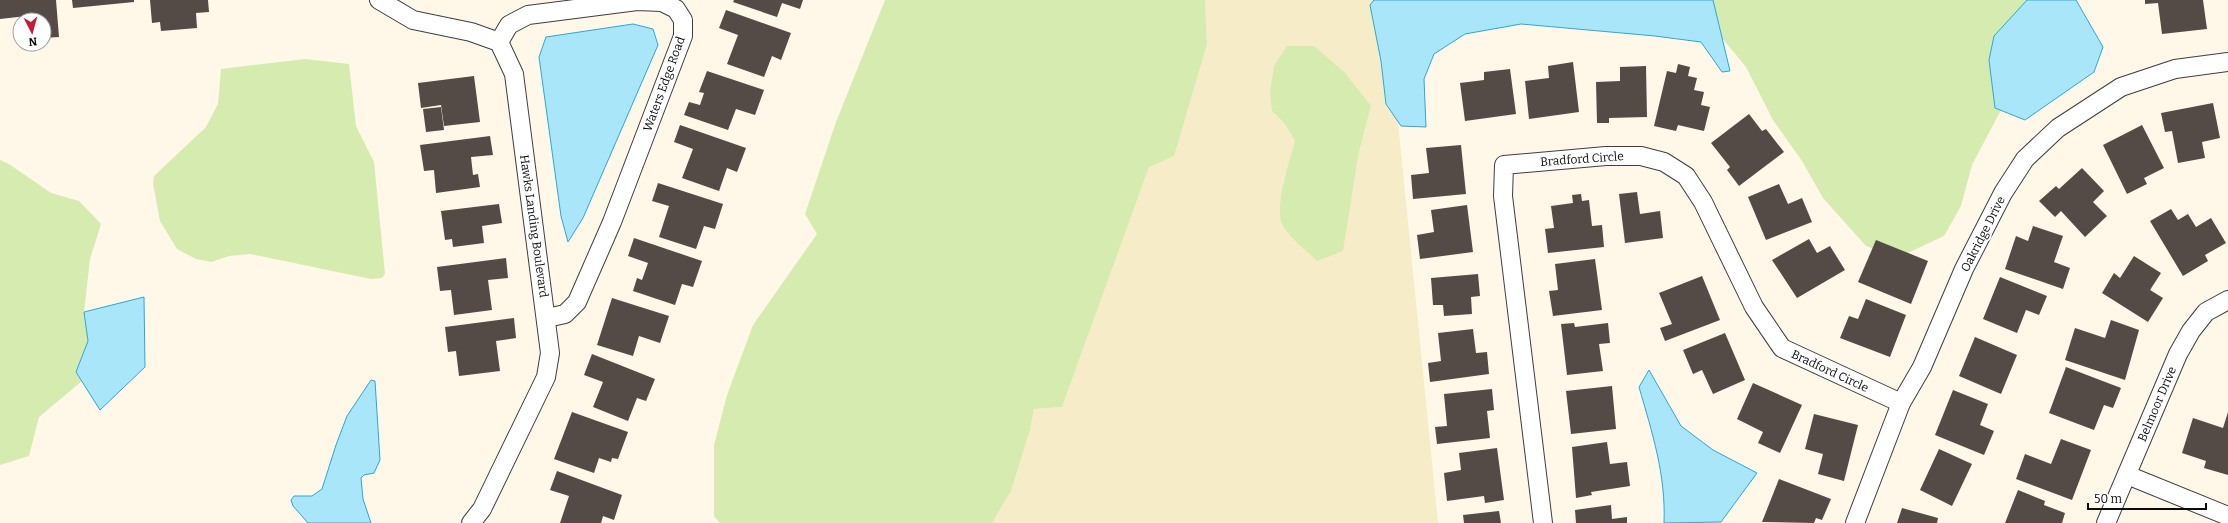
<svg xmlns="http://www.w3.org/2000/svg" width="2228" height="523" viewBox="0 0 2228 523" font-family="Bitter,serif">
<rect width="100%" height="100%" fill="#fff8e8"/>
<!-- farmland -->
<path fill="#f6ecc7" fill-rule="evenodd" d="M1205 0H1374L1370 6 1381 61 1386 104 1398 122 1438 523H992L1011 491 1030 430 1034 409 1062 407 1149 167 1190 98 1207 44ZM1371 106 1358 156 1282 225 1280 206 1284 180 1295 141 1285 124 1272 111Z"/>
<!-- green -->
<g fill="#d6ebb0">
<polygon points="885,0 1205,0 1207,44 1174,156 1149,167 1062,407 1034,409 1030,430 1011,491 992,523 720,523 714,516 714,445 727,395 753,325 817,234 805,214 836,122"/>
<polygon points="1713,0 2027,0 1994,36 1989,60 1995,107 2001,110 1972,165 1961,206 1944,236 1897,258 1866,246 1823,198 1802,161 1773,120 1746,67 1722,38"/>
<path d="M1287 46H1314L1344 72 1371 106 1358 156 1343 251 1317 261C1306 250 1291 239 1283 226 1273 210 1290 159 1295 141L1285 124 1272 111 1270 92 1274 66Z"/>
<polygon points="305,59 349,64 356,126 374,162 385,274 382,278 371,279 250,254 229,256 211,262 196,259 177,249 160,221 153,184 154,176 206,127 218,104 221,69"/>
<polygon points="0,160 9,164 51,193 79,201 101,224 90,259 84,312 88,341 76,372 82,381 39,417 29,456 0,465"/>
</g>
<!-- water -->
<g fill="#aae6fa" stroke="#2ca7d5">
<polygon points="1374,0 1713,0 1730,71 1722,72 1701,42 1655,36 1521,24 1465,34 1434,54 1424,79 1426,127 1401,126 1386,104 1381,61 1370,5"/>
<polygon points="2027,0 2076,0 2103,47 2094,72 2025,120 1995,108 1989,60 1994,36"/>
<polygon points="633,24 653,29 658,45 583,218 568,242 561,216 539,57 546,37"/>
<polygon points="144,297 145,367 100,410 76,372 88,341 84,312"/>
<path d="M1649 370 1681 426 1713 450 1757 473 1721 522 1664 523C1666 475 1652 432 1639 387Z"/>
<polygon points="371,380 375,381 380,460 374,473 364,475 361,478 363,499 371,523 308,523 293,506 291,500 294,496 312,496 322,489 336,445 347,416"/>
</g>
<!-- building -->
<g fill="#544a46">
<polygon points="0,0 56,0 59,37 44,38 44,20 27,20 27,16 0,19"/>
<polygon points="72,0 134,0 134,2 73,8"/>
<polygon points="150,0 208,0 209,12 196,13 197,28 161,31 160,22 152,23"/>
<polygon points="734,0 803,0 800,9 782,3 777,17 733,2"/>
<polygon points="2145,0 2203,0 2207,29 2162,34 2158,3 2145,4"/>
<polygon points="726,10 791,33 781,60 772,56 764,77 727,64 738,35 719,28"/>
<polygon points="1573,62 1579,112 1529,119 1525,81 1549,78 1548,66"/>
<polygon points="1678,64 1690,67 1688,76 1697,78 1694,90 1704,92 1701,105 1710,107 1704,131 1678,125 1676,131 1654,126 1667,71 1676,73"/>
<polygon points="1646,66 1647,117 1609,118 1609,123 1597,123 1596,82 1620,81 1620,67"/>
<polygon points="1510,69 1516,114 1465,121 1460,83 1484,80 1484,72"/>
<polygon points="707,71 764,90 755,115 736,109 728,130 684,115 689,102 700,105 704,93 699,92"/>
<polygon points="474,76 480,122 444,126 441,105 421,108 418,83"/>
<polygon points="2213,103 2220,138 2202,142 2205,158 2178,163 2172,131 2165,132 2161,113"/>
<polygon points="441,107 444,130 426,132 423,109"/>
<polygon points="1749,114 1762,131 1766,129 1784,152 1739,186 1727,170 1730,167 1711,143"/>
<polygon points="680,125 746,148 737,172 727,168 719,191 682,178 693,149 674,142"/>
<polygon points="2142,125 2164,168 2144,178 2147,184 2127,194 2103,145"/>
<polygon points="490,136 493,155 471,157 473,175 478,174 480,187 436,193 434,170 424,171 420,145"/>
<polygon points="1461,145 1466,194 1413,199 1411,175 1429,173 1426,148"/>
<polygon points="2082,168 2104,191 2093,202 2107,216 2085,237 2061,211 2055,217 2039,201 2056,186 2059,189"/>
<polygon points="658,183 723,204 715,229 704,226 696,249 659,237 669,206 652,201"/>
<polygon points="1779,184 1788,204 1802,198 1812,222 1766,240 1748,197"/>
<polygon points="1637,192 1640,214 1660,211 1663,238 1625,243 1619,194"/>
<polygon points="1581,194 1582,201 1589,200 1592,226 1602,225 1604,247 1548,253 1545,229 1554,228 1551,206 1573,203 1572,195"/>
<polygon points="499,204 502,223 482,226 484,243 453,247 452,239 445,240 441,211"/>
<polygon points="1467,205 1473,252 1420,259 1417,235 1434,232 1431,210"/>
<polygon points="2171,209 2178,220 2188,214 2196,227 2211,218 2226,243 2205,255 2208,261 2183,276 2150,221"/>
<polygon points="2033,226 2063,236 2054,262 2070,268 2063,289 2005,269 2016,236 2028,241"/>
<polygon points="634,238 702,261 693,287 682,284 675,305 633,291 637,278 642,280 648,263 628,256"/>
<polygon points="1809,239 1817,253 1830,246 1845,270 1797,298 1772,260"/>
<polygon points="1876,240 1928,261 1911,304 1858,282"/>
<polygon points="2134,256 2161,273 2150,290 2163,298 2148,322 2102,293 2114,273 2120,278"/>
<polygon points="506,258 508,278 488,280 492,310 454,315 451,290 440,291 437,267"/>
<polygon points="1595,259 1602,310 1553,316 1549,291 1558,290 1555,264"/>
<polygon points="1478,274 1480,296 1471,297 1472,314 1444,316 1443,305 1433,305 1431,278"/>
<polygon points="1702,276 1720,320 1665,341 1660,328 1672,324 1659,293"/>
<polygon points="2000,277 2047,296 2039,315 2026,310 2017,333 1983,319"/>
<polygon points="612,298 669,316 660,343 639,336 633,356 597,345"/>
<polygon points="1866,299 1906,315 1890,357 1840,338 1849,316 1858,319"/>
<polygon points="514,318 516,338 496,341 500,371 459,376 456,351 448,352 445,327"/>
<polygon points="2111,320 2139,330 2125,380 2065,360 2075,328 2105,338"/>
<polygon points="1574,323 1575,327 1608,323 1610,343 1599,344 1603,371 1567,375 1561,324"/>
<polygon points="1473,329 1476,353 1487,352 1489,374 1430,382 1428,363 1441,361 1438,333"/>
<polygon points="1725,333 1745,380 1713,394 1702,370 1693,374 1683,350"/>
<polygon points="1975,337 2017,355 2001,394 1959,376"/>
<polygon points="592,354 655,379 646,401 637,398 628,421 593,407 603,382 584,375"/>
<polygon points="2066,367 2121,388 2113,408 2104,405 2094,430 2049,413"/>
<polygon points="1753,383 1802,405 1780,453 1758,443 1763,432 1737,419"/>
<polygon points="1612,386 1616,429 1571,434 1566,391"/>
<polygon points="1492,389 1494,410 1487,411 1490,438 1437,444 1435,427 1447,426 1444,394"/>
<polygon points="1953,390 1988,404 1980,425 1994,431 1984,455 1935,435"/>
<polygon points="572,412 628,432 618,459 612,458 611,462 599,458 594,473 554,459"/>
<polygon points="2228,412 2228,475 2204,468 2206,461 2182,453 2193,418 2223,428"/>
<polygon points="1814,414 1858,425 1844,481 1818,474 1823,454 1805,449"/>
<polygon points="2061,439 2091,450 2072,500 2016,479 2025,454 2051,464"/>
<polygon points="1607,442 1610,464 1627,462 1630,486 1591,492 1592,495 1576,498 1572,447"/>
<polygon points="1497,448 1504,500 1485,503 1484,496 1447,501 1444,473 1461,470 1459,453"/>
<polygon points="1939,449 1972,464 1952,506 1920,490"/>
<polygon points="557,471 622,495 614,520 603,516 601,523 560,523 569,496 550,490"/>
<polygon points="1779,479 1831,499 1822,520 1816,518 1814,523 1762,522"/>
<polygon points="2018,490 2045,501 2044,505 2065,513 2062,523 2005,523"/>
<polygon points="1611,505 1612,519 1627,517 1627,523 1576,523 1575,510"/>
<polygon points="1902,508 1938,518 1937,523 1897,523"/>
<polygon points="1499,511 1501,523 1464,523 1463,515"/>
</g>
<g fill="none" stroke-linecap="round" stroke-linejoin="round">
<!-- street casing -->
<g stroke="#3e3e3e" stroke-width="20">
<g id="street">
<polyline points="379,0 413,20 471,32 499,42 514,74 550,353 546,377 482,509 471,523"/>
<polyline points="499,42 509,25 528,15 637,1 662,2 676,9 683,20 683,36 612,222 577,302 565,314 547,318"/>
<polyline points="2127,475 2228,516"/>
<polyline points="1543,523 1503,196 1504,165 1606,156 1641,156 1664,162 1686,176 1703,202 1754,307 1782,348 1901,403"/>
<polyline points="1855,523 1901,403 1922,367 1964,269 2003,193 2025,159 2058,128 2121,87 2175,69 2228,62"/>
<polyline points="2106,523 2178,354 2191,331 2206,312 2228,300"/>
</g>
</g>
<!-- street -->
<use href="#street" stroke="#fff" stroke-width="18"/>
</g>
<g text-anchor="middle" stroke-width="4" stroke-linejoin="round" paint-order="stroke">
<!-- street labels -->
<g font-size="12" fill="#0b0b0b" stroke="#fff">
<text transform="translate(664 84) rotate(-70)" y="4">Waters Edge Road</text>
<text transform="translate(1582 159) rotate(-4)" y="4">Bradford Circle</text>
<text transform="translate(534 226) rotate(82)" y="4">Hawks Landing Boulevard</text>
<text transform="translate(1983 234) rotate(-63)" y="4">Oakridge Drive</text>
<text transform="translate(1830 371) rotate(25)" y="4">Bradford Circle</text>
<text transform="translate(2157 404) rotate(-67)" y="4">Belmoor Drive</text>
</g>
</g>
<!-- north arrow -->
<g transform="translate(32 32) rotate(174)"><circle r="19" fill="#ffffff" stroke="#9d9d9d"/>
<path d="M0-3L7 15L0 10L-7 15Z" fill="#c21c39"/>
<text y="-6" font-size="11" font-weight="bold" text-anchor="middle" fill="#0b0b0b">N</text>
</g>
<!-- scale -->
<path d="M2088 503v6h118v-6" fill="none" stroke="#0b0b0b" stroke-width="2"/>
<text x="2094" y="503" font-size="12" fill="#0b0b0b" stroke="#ffffff" stroke-width="3" paint-order="stroke">50 m</text>
</svg>
